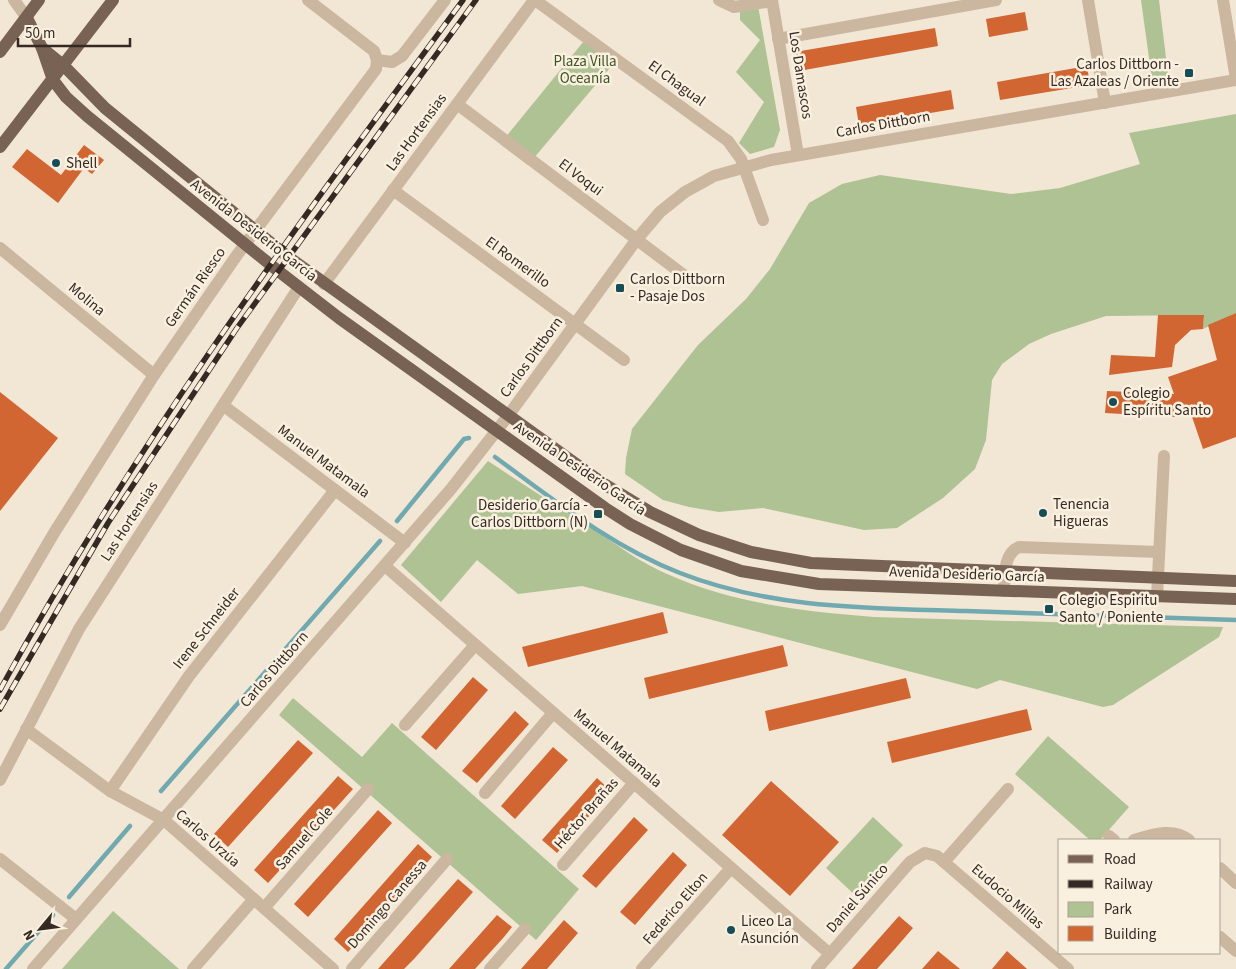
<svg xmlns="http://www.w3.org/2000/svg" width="1236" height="969" viewBox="0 0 1236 969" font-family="'Source Sans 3',sans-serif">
<rect width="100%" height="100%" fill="#f2e6d4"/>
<!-- green -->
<g fill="#aec293">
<polygon points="757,0 780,130 774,147 750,154 739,143 764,102 736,72 760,40 740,20 740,9"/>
<polygon points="1141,0 1159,0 1170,91 1154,94"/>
<polygon points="584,41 614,63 528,165 500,144"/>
<polygon points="1236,114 1236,313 1203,329 1204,315 1106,316 1051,334 1029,344 1002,364 992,380 986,440 975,469 943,498 897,528 864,530 763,508 719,512 689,507 663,500 625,474 626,458 632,429 698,345 746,299 770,269 809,203 842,184 880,175 1011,194 1060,188 1140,164 1129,133"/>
<path d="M488 461C523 484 558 507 593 529 617 545 641 563 667 574 734 604 803 611 874 617L1223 627 1219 637 1113 705 1103 707 1000 680 977 689 582 586 518 594 477 560 441 602 401 565Z"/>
<polygon points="293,698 362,757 392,723 579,889 536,940 279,715"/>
<polygon points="1048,736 1129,807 1100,840 1090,840 1015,774"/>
<polygon points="873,817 903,845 856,896 826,868"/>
<polygon points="113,911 179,969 62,969"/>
</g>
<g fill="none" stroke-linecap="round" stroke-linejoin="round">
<!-- stream -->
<g stroke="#71a9b1" stroke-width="4.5">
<path d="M495 457C554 500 611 546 680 573 772 609 869 608 966 611 1056 614 1146 617 1236 620"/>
<polyline points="397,521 464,439 469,438"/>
<polyline points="161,791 380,541"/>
<polyline points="69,897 130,826"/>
<polyline points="6,969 53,915"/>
</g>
</g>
<!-- building -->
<g fill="#d16633">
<polygon points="1025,12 1028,30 989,37 986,19"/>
<polygon points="935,28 938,46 799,71 795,52"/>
<polygon points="1087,66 1090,85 1000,100 997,82"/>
<polygon points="951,90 954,109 859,125 856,107"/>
<polygon points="84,145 104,160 92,174 84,168 58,203 12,167 27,149 61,175"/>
<polygon points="1236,313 1236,437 1203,449 1190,411 1174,417 1105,413 1107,391 1174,394 1168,377 1217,360 1208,325"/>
<polygon points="1158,315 1204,315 1203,329 1191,330 1175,345 1172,367 1109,375 1111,355 1155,357"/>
<polygon points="0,392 58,438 0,511"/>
<polygon points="663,612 668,633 528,667 522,647"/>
<polygon points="783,645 788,666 649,699 644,678"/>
<polygon points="473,677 488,690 436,750 421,737"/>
<polygon points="906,678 911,698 769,731 765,711"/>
<polygon points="1027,709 1032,730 892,763 887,742"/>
<polygon points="515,711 529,724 477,783 462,771"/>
<polygon points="298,740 313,753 228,847 214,834"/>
<polygon points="553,747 568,760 515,819 501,806"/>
<polygon points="338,776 353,789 268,883 254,870"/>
<polygon points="597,778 611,791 557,853 542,840"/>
<polygon points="771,781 839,842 790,896 722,835"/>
<polygon points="378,810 392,823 308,917 294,904"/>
<polygon points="634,817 648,830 596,888 582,876"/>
<polygon points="418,844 432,857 348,952 334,939"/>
<polygon points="673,852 687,865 635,925 620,912"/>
<polygon points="458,879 473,892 414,959 404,969 378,969"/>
<polygon points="497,915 512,927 504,937 475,969 449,969"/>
<polygon points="899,916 913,928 894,950 877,969 852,969"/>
<polygon points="564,920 578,933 547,969 521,969"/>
<polygon points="938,951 960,969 922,969"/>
<polygon points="1007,951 1027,969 992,969"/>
</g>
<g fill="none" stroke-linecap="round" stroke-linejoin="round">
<!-- minor -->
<g stroke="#cbb79f" stroke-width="12">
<polyline points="14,0 27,18"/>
<polyline points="535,0 728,141 741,159 763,220"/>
<polyline points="719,0 734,7 772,1"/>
<polyline points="772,0 798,155"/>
<polyline points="1088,0 1105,103"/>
<polyline points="1223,0 1236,79"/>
<polyline points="778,39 996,0"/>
<polyline points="377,60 392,62 402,56 445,0"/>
<polyline points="457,104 685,276"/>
<polyline points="393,190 624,360"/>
<polyline points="0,248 154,375"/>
<polyline points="324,284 534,0"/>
<polyline points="224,406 405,543"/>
<polyline points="385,566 830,954"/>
<path d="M1004 591C1005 576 1003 554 1019 547L1159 552"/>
<polyline points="1157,597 1164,456"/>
<polyline points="0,625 54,533 154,375 237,255 376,69 377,60 374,51 308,0"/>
<polyline points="405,725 475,645"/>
<polyline points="26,729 110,791 164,820 333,969"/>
<polyline points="0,780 79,629 299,287"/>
<polyline points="110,791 189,676 335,490"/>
<polyline points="485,793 553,713"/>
<polyline points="1109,836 1114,840"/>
<path d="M1134 840C1152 835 1172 827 1189 840"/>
<polyline points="0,859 76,919"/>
<polyline points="944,862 1008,789"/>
<polyline points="563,865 634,783"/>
<polyline points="1220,868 1236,883"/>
<polyline points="264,908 368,789"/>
<polyline points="1220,937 1236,951"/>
<polyline points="33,969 451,489 508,416 637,239 660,212 685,192 714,176 771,160 1236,80"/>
<polyline points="193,969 254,899"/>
<polyline points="352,969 447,859"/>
<polyline points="490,969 525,929"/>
<polyline points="642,969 731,868"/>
<polyline points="817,969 910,862 925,853 937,856 1068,969"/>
</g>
<!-- major -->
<g stroke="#776253" stroke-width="12">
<polyline points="27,18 42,48 53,80 66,97 87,116 277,270 339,318 605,508 630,524 681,550 741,571 819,584 1236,599"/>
<polyline points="42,48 64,66 105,108 287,256 604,484 650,512 699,535 751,552 811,563 1236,581"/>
<polyline points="0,52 39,0"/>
<polyline points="0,147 113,0"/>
</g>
<!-- rail casing -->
<g stroke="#342a23" stroke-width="5.5">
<g id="rail">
<path d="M0 690C133 446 299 223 463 0"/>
<polyline points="0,709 108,523 237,328 476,0"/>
</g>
</g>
<!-- rail -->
<use href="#rail" stroke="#faf0e0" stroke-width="4" stroke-dasharray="11" stroke-linecap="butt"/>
</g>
<!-- markers -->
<g fill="#164e58" stroke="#faf0e0" stroke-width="2">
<rect x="1184" y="68" width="10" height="10" rx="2.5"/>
<circle cx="56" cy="163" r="5"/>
<rect x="615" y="283" width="10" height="10" rx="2.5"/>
<circle cx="1113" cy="402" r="5"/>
<circle cx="1043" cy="513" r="5"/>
<rect x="593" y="509" width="10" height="10" rx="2.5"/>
<rect x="1044" y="604" width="10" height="10" rx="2.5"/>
<circle cx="731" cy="930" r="5"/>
</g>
<g text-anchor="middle" stroke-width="5" stroke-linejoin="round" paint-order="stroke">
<!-- park labels -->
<g font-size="15" fill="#3f5425" stroke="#faf0e0">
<text x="585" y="66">Plaza Villa<tspan x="585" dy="17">Oceanía</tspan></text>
</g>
<!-- poi labels -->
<g font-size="15" fill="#342a23" stroke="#faf0e0" text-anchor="start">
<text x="1179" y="69" text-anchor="end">Carlos Dittborn -<tspan x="1179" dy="17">Las Azaleas / Oriente</tspan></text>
<text x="66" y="168">Shell</text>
<text x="630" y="284">Carlos Dittborn<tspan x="630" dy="17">- Pasaje Dos</tspan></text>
<text x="1123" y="398">Colegio<tspan x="1123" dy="17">Espíritu Santo</tspan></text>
<text x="1053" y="509">Tenencia<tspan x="1053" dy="17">Higueras</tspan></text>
<text x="588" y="510" text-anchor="end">Desiderio García -<tspan x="588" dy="17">Carlos Dittborn (N)</tspan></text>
<text x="1059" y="605">Colegio Espiritu<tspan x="1059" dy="17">Santo / Poniente</tspan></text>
<text x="741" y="926">Liceo La<tspan x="741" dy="17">Asunción</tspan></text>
</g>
<!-- street labels -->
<g font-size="15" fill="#342a23" stroke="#faf0e0">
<text transform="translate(801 75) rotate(81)" y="5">Los Damascos</text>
<text transform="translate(677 83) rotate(36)" y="5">El Chagual</text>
<text transform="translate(883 124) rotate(-10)" y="5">Carlos Dittborn</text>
<text transform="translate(416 132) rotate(-54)" y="5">Las Hortensias</text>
<text transform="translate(581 177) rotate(37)" y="5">El Voqui</text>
<text transform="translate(254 230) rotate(38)" y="5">Avenida Desiderio García</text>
<text transform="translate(518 262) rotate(36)" y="5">El Romerillo</text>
<text transform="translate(195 287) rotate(-55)" y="5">Germán Riesco</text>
<text transform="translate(87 299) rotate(40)" y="5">Molina</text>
<text transform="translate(531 357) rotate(-54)" y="5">Carlos Dittborn</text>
<text transform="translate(324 461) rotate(37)" y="5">Manuel Matamala</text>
<text transform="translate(580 468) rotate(34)" y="5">Avenida Desiderio García</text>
<text transform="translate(129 521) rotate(-57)" y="5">Las Hortensias</text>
<text transform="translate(967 574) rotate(2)" y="5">Avenida Desiderio García</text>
<text transform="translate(206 628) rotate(-52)" y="5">Irene Schneider</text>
<text transform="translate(274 669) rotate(-49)" y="5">Carlos Dittborn</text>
<text transform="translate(618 748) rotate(41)" y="5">Manuel Matamala</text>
<text transform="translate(586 813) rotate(-49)" y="5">Héctor Brañas</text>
<text transform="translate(208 838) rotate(41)" y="5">Carlos Urzúa</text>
<text transform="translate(304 838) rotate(-49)" y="5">Samuel Cole</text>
<text transform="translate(1008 896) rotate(41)" y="5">Eudocio Millas</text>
<text transform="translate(857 898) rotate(-49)" y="5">Daniel Súnico</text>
<text transform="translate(387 904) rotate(-49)" y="5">Domingo Canessa</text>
<text transform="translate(675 908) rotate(-49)" y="5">Federico Elton</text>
</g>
</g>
<!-- legend -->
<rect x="1058" y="839" width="162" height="115" fill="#faf0e0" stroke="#aba194"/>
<rect x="1068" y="855" width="25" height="8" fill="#776253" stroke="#aba194"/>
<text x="1104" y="864" font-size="15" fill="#342a23">Road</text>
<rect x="1068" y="880" width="25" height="8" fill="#342a23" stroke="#aba194"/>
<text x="1104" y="889" font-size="15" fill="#342a23">Railway</text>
<rect x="1068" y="902" width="25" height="15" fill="#aec293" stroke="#aba194"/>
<text x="1104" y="914" font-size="15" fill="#342a23">Park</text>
<rect x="1068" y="926" width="25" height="15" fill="#d16633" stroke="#aba194"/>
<text x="1104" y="939" font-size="15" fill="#342a23">Building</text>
<!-- north arrow -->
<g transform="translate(40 929) rotate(241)" stroke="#faf0e0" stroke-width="4" paint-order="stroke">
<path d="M0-4L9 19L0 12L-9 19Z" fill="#342a23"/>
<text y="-8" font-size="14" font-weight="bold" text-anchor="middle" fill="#342a23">N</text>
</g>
<!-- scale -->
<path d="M18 38v8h112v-8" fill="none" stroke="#342a23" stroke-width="2.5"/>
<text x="25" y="38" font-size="15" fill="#342a23" stroke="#faf0e0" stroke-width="4" paint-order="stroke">50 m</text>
</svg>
